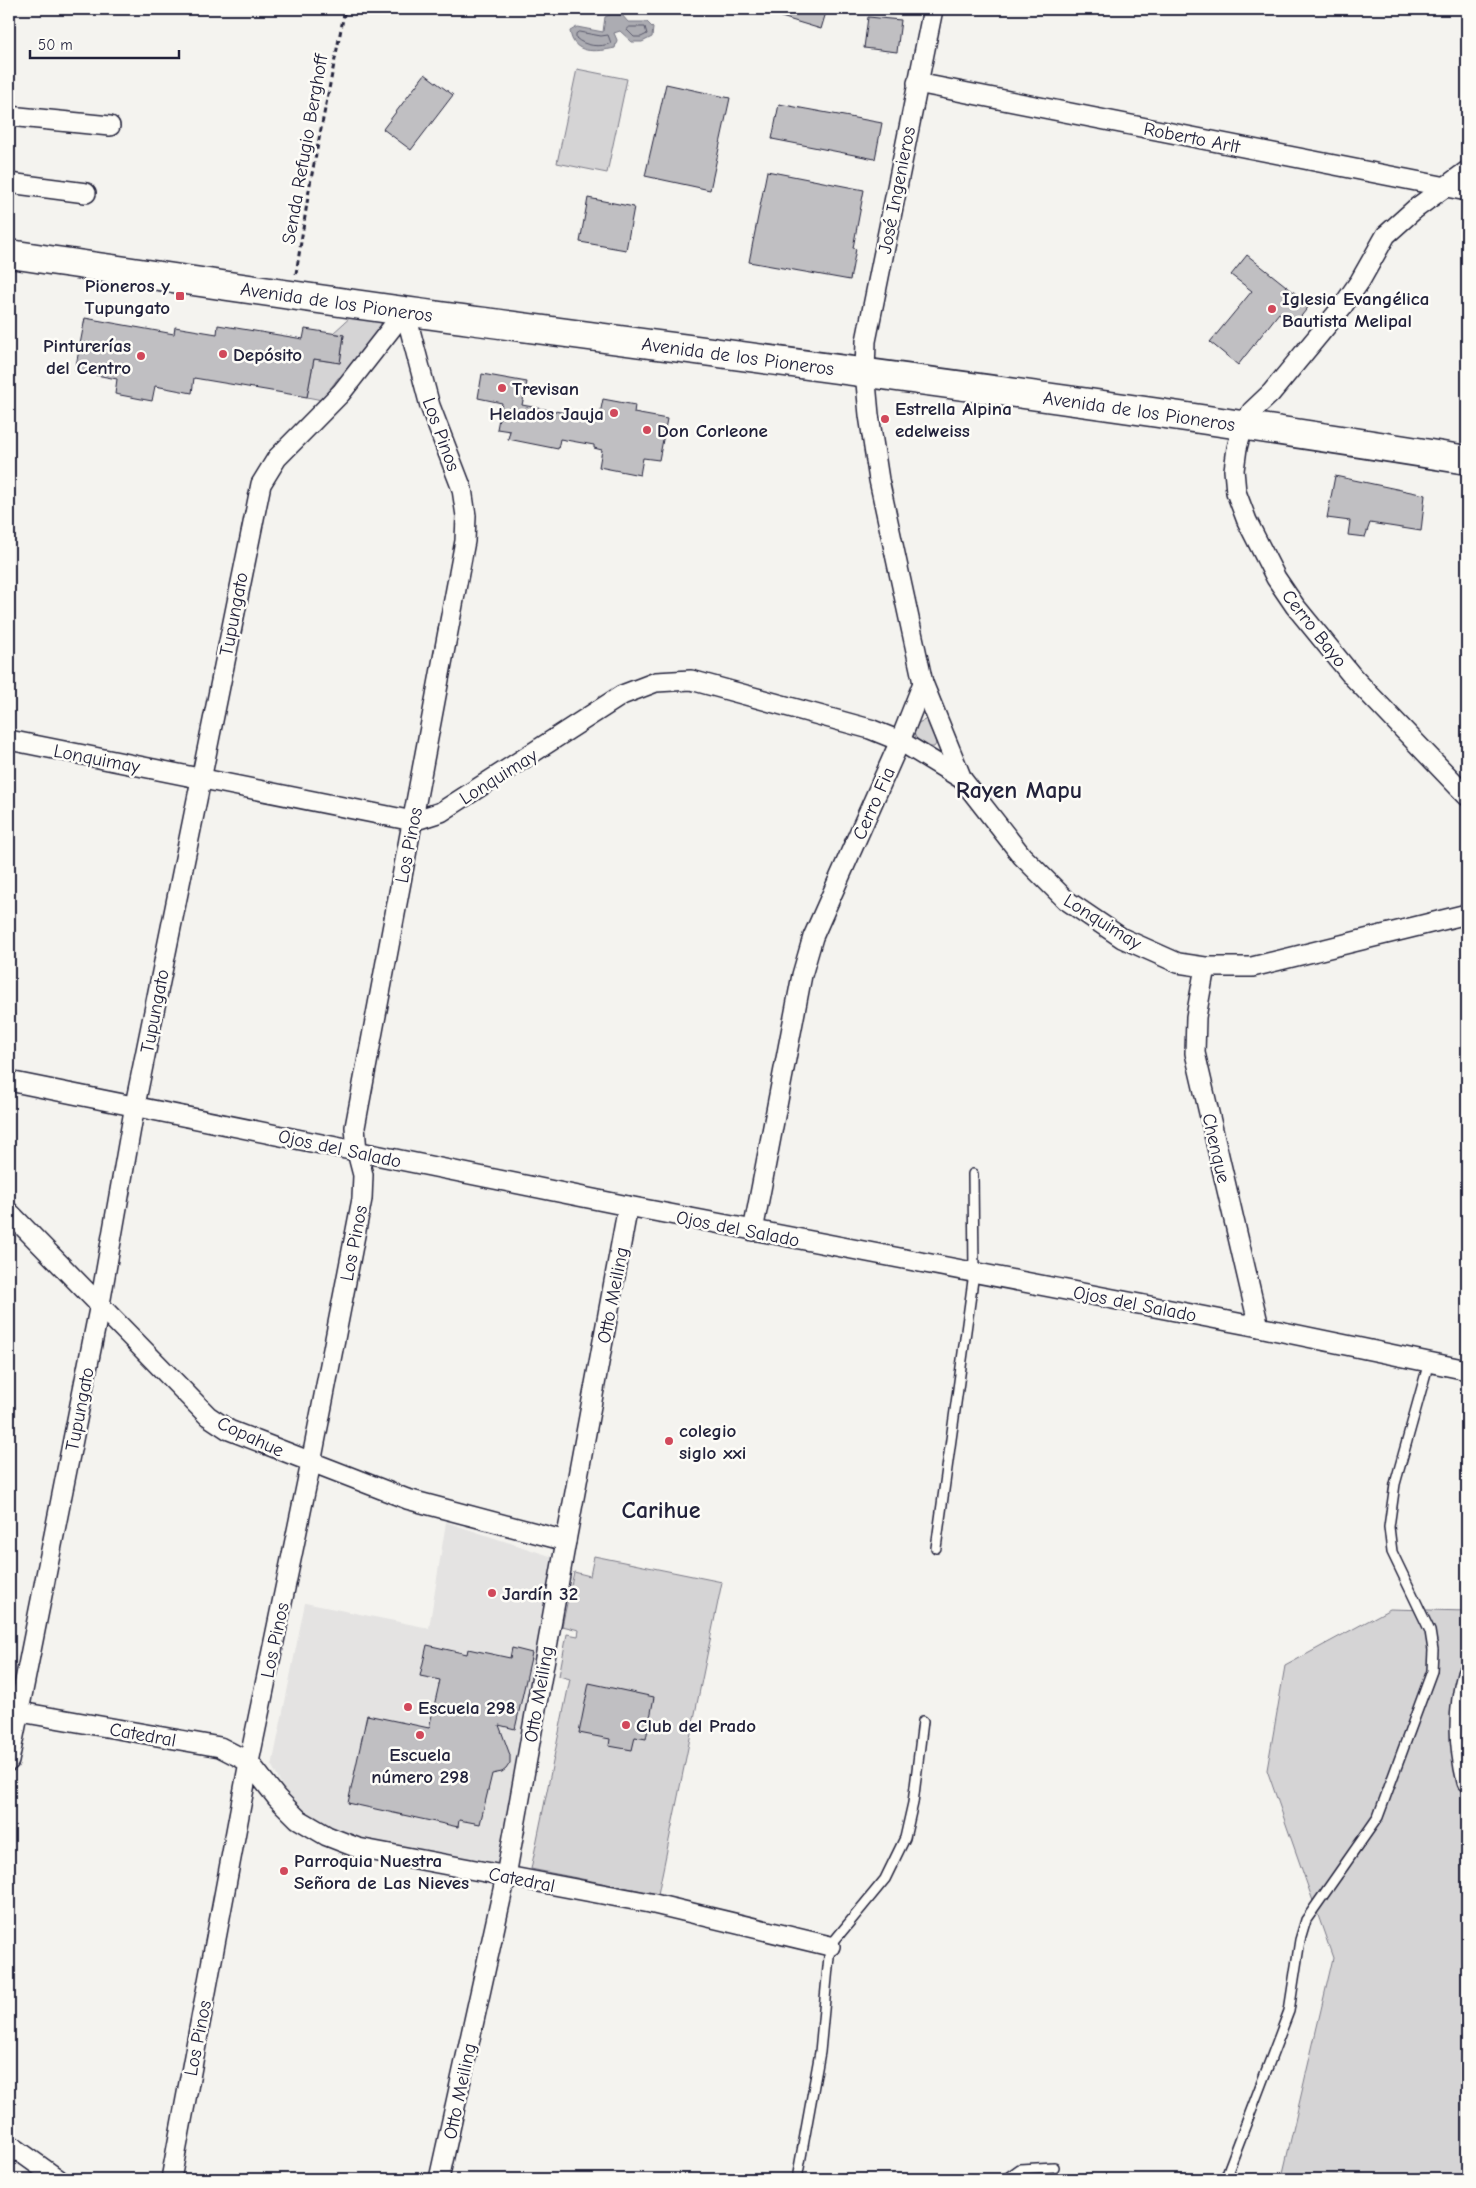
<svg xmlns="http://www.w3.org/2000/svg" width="1476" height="2188" viewBox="0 0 1476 2188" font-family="'Comic Neue',sans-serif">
<rect width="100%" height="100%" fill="#f4f3ef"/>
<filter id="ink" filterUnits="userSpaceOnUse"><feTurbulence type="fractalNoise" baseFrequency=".02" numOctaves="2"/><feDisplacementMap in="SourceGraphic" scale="10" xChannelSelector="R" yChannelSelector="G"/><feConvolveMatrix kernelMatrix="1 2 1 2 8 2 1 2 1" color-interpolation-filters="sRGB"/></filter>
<g filter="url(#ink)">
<!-- built -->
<polygon fill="#e4e3e2" points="446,1522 553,1557 543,1648 502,1870 347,1840 304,1811 285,1792 272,1766 305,1603 429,1628"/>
<!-- green -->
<g fill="#d5d4d5" stroke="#7c7b88">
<polygon points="577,69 627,79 607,173 557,163"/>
<polygon points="354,314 381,321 381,328 348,374 338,378 322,400 307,397 314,359 340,363 344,335 333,333"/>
<path d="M925 720 931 721 936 744 934 747C923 748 919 743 914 734L918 723Z"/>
<polygon points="594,1556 722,1582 658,1894 531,1869 570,1679 559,1676 567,1634 578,1636 579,1630 562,1626 574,1572 590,1576"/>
<polygon points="1390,1609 1467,1611 1467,2179 1285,2179 1283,2173 1333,1958 1267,1770 1285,1666"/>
</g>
<!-- water -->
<path fill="#acacb2" stroke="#757582" d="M612 14 622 15 628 22H647L653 28 652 37 642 42H632L620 31 614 33 617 40 615 48C596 52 573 55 570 31L577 27 603 32 605 17Z"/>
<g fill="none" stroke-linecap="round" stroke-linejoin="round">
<!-- shore -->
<g stroke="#59596b" stroke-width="1">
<polygon points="630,27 645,27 647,34 641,37 634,37 627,30"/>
<path d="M579 32 601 36 608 35 611 43C601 48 584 46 576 38V34Z"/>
</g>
</g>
<!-- building -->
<g fill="#c0bfc2" stroke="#22223b">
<polygon points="768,9 827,9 821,29 768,13"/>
<polygon points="868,17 901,20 897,52 864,48"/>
<polygon points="425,74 453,95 411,150 383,129"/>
<polygon points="666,84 730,98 710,190 645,176"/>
<polygon points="779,104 882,123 875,159 772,139"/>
<polygon points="767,171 864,190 853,248 856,249 850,280 749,262"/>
<polygon points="588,198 634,207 626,250 580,242"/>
<polygon points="1247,255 1310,305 1294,325 1279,313 1238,365 1210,342 1252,291 1231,275"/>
<polygon points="85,318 174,334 175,327 217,334 218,325 303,339 305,329 344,335 340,363 314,359 307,397 194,378 192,393 155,386 152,401 115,394 117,379 75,371"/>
<polygon points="482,374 527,382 522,405 599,419 603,399 635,405 634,413 667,419 659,460 643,458 640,475 599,467 602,450 594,448 594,445 560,439 558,449 508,439 510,431 497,429 502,403 478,398"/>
<polygon points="1335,476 1425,495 1421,531 1370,523 1365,537 1348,535 1350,521 1327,518"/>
<polygon points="427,1645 467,1654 468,1649 510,1658 512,1648 532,1653 515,1729 499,1725 510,1755 510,1763 506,1769 502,1772 492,1774 480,1824 459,1820 458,1827 348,1803 367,1715 429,1728 440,1680 420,1676"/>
<polygon points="589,1683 654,1697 646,1739 635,1737 632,1750 609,1746 610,1739 579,1733"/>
</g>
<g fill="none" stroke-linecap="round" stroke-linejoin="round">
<!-- lane casing -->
<g stroke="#22223b" stroke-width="12">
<g id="lane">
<polyline points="936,1548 974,1273 973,1174"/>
<polyline points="797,2179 820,2052 830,1946 885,1879 905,1838 913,1803 923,1721"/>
<polyline points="1006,2179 1020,2169 1054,2167"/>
<polyline points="1225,2179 1289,2011 1300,1940 1306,1920 1378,1817 1432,1671 1433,1650 1430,1631 1392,1552 1389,1527 1395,1484 1429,1362"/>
</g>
</g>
<!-- street casing -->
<g stroke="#22223b" stroke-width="22">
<g id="street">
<polyline points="933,9 866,341 865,372 869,415 879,480 923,683 962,779 1022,856 1066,900 1122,938 1178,963 1205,967 1252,967 1467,914"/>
<polyline points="917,83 1467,191"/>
<polyline points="9,116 110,126"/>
<polyline points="1467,171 1415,209 1386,235 1360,281 1342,307 1271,393 1252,411 1243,425 1237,448 1234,470 1236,492 1247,521 1276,578 1295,606 1353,677 1467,796"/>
<polyline points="9,183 86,193"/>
<polyline points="9,740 413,821 441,812 622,695 656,682 691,680 870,729 900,741 962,779"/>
<polyline points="1205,967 1196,1017 1195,1053 1259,1327"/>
<polyline points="9,1081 628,1206 1259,1327 1467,1370"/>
<polyline points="9,1212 208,1416 229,1430 407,1499 566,1541"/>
<polyline points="753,1231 802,975 813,937 900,741 923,683"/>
<path d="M1467 1674C1457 1711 1458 1745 1467 1782"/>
<polyline points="9,1710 220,1747 249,1762 277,1798 298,1819 327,1836 358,1848 650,1903 830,1946"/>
<polyline points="9,1761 100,1304 135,1105 261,484 277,458 341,393 405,311"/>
<polyline points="9,2144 58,2179"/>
<polyline points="171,2179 249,1762 311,1463 362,1199 363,1175 357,1152 355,1127 465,541 466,516 462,489 430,406 405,311"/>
<polyline points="439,2179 506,1876 566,1541 628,1206"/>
</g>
</g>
<!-- primary casing -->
<g stroke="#22223b" stroke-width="31">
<g id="primary">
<path id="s1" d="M9 254C167 277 326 301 485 322 813 366 1141 407 1467 460"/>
</g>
</g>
<!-- path -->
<polyline stroke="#22223b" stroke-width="3" stroke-dasharray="5 4" stroke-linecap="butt" points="296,274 310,184 345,9"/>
<!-- lane -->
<use href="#lane" stroke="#fdfcf7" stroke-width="9"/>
<!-- street -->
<use href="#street" stroke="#fdfcf7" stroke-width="19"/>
<!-- primary -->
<use href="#primary" stroke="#fdfcf7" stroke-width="28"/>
</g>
</g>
<!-- markers -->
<g fill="#d1495b" stroke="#fdfcf7" stroke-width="2">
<rect x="175" y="291" width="10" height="10" rx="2.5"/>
<circle cx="1272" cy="309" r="5"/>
<circle cx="223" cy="354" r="5"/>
<circle cx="141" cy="356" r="5"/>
<circle cx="502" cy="388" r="5"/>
<circle cx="614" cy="413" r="5"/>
<circle cx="885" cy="419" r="5"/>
<circle cx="647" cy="430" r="5"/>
<circle cx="669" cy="1441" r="5"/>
<circle cx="492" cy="1593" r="5"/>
<circle cx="408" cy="1707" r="5"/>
<circle cx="626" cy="1725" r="5"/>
<circle cx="420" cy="1735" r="5"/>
<circle cx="284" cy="1871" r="5"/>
</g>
<g text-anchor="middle" stroke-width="5" stroke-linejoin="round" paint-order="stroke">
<!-- street labels -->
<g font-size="19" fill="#22223b" stroke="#fdfcf7">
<text transform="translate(1192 137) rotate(11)" y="7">Roberto Arlt</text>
<text transform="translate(304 149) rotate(-80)" y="7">Senda Refugio Berghoff</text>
<text transform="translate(896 190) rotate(-79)" y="7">José Ingenieros</text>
<text dy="7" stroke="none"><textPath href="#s1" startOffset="331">Avenida de los Pioneros</textPath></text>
<text dy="7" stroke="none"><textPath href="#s1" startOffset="736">Avenida de los Pioneros</textPath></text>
<text dy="7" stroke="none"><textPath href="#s1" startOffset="1141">Avenida de los Pioneros</textPath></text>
<text transform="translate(442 434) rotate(70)" y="7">Los Pinos</text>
<text transform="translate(233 614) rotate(-79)" y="7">Tupungato</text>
<text transform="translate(1315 628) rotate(52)" y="7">Cerro Bayo</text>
<text transform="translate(97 758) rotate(11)" y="7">Lonquimay</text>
<text transform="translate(498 776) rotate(-32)" y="7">Lonquimay</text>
<text transform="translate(873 803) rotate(-66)" y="7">Cerro Fia</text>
<text transform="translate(408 845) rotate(-79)" y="7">Los Pinos</text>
<text transform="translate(1103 921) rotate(32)" y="7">Lonquimay</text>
<text transform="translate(154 1011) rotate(-79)" y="7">Tupungato</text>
<text transform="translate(340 1148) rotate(12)" y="7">Ojos del Salado</text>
<text transform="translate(1217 1148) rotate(77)" y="7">Chenque</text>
<text transform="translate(738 1228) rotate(11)" y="7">Ojos del Salado</text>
<text transform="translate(353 1243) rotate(-79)" y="7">Los Pinos</text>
<text transform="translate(612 1295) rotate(-79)" y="7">Otto Meiling</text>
<text transform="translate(1135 1303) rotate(11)" y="7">Ojos del Salado</text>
<text transform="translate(79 1409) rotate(-79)" y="7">Tupungato</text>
<text transform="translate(251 1436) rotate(25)" y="7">Copahue</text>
<text transform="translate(274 1640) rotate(-78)" y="7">Los Pinos</text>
<text transform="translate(538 1694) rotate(-80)" y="7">Otto Meiling</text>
<text transform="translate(143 1734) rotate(10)" y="7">Catedral</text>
<text transform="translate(522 1879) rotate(11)" y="7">Catedral</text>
<text transform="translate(197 2038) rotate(-79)" y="7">Los Pinos</text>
<text transform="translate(459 2091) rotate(-78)" y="7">Otto Meiling</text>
</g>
<!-- poi labels -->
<g font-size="19" font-weight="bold" fill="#22223b" stroke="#fdfcf7" text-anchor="start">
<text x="170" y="292" text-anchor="end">Pioneros y<tspan x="170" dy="22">Tupungato</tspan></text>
<text x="1282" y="305">Iglesia Evangélica<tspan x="1282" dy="22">Bautista Melipal</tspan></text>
<text x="131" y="352" text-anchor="end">Pinturerías<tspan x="131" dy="22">del Centro</tspan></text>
<text x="233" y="361">Depósito</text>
<text x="512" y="395">Trevisan</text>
<text x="895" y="415">Estrella Alpina<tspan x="895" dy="22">edelweiss</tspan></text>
<text x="604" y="420" text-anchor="end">Helados Jauja</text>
<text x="657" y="437">Don Corleone</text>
<text x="679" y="1437">colegio<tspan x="679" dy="22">siglo xxi</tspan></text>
<text x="502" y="1600">Jardín 32</text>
<text x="418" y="1714">Escuela 298</text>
<text x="636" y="1732">Club del Prado</text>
<text x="420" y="1761" text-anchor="middle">Escuela<tspan x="420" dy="22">número 298</tspan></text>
<text x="294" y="1867">Parroquia Nuestra<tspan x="294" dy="22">Señora de Las Nieves</tspan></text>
</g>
<!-- district labels -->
<g font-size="24" font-weight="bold" fill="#22223b" stroke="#fdfcf7">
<text x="1019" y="798">Rayen Mapu</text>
<text x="661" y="1518">Carihue</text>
</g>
</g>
<!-- margin -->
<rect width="1476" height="2188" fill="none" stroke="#fdfcf7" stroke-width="30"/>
<rect x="15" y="15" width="1446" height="2158" fill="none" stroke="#22223b" stroke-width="2" filter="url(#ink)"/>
<!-- scale -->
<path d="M30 50v8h149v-8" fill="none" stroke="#22223b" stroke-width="2.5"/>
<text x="38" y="50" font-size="15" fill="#22223b" stroke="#fdfcf7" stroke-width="4" paint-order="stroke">50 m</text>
</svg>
